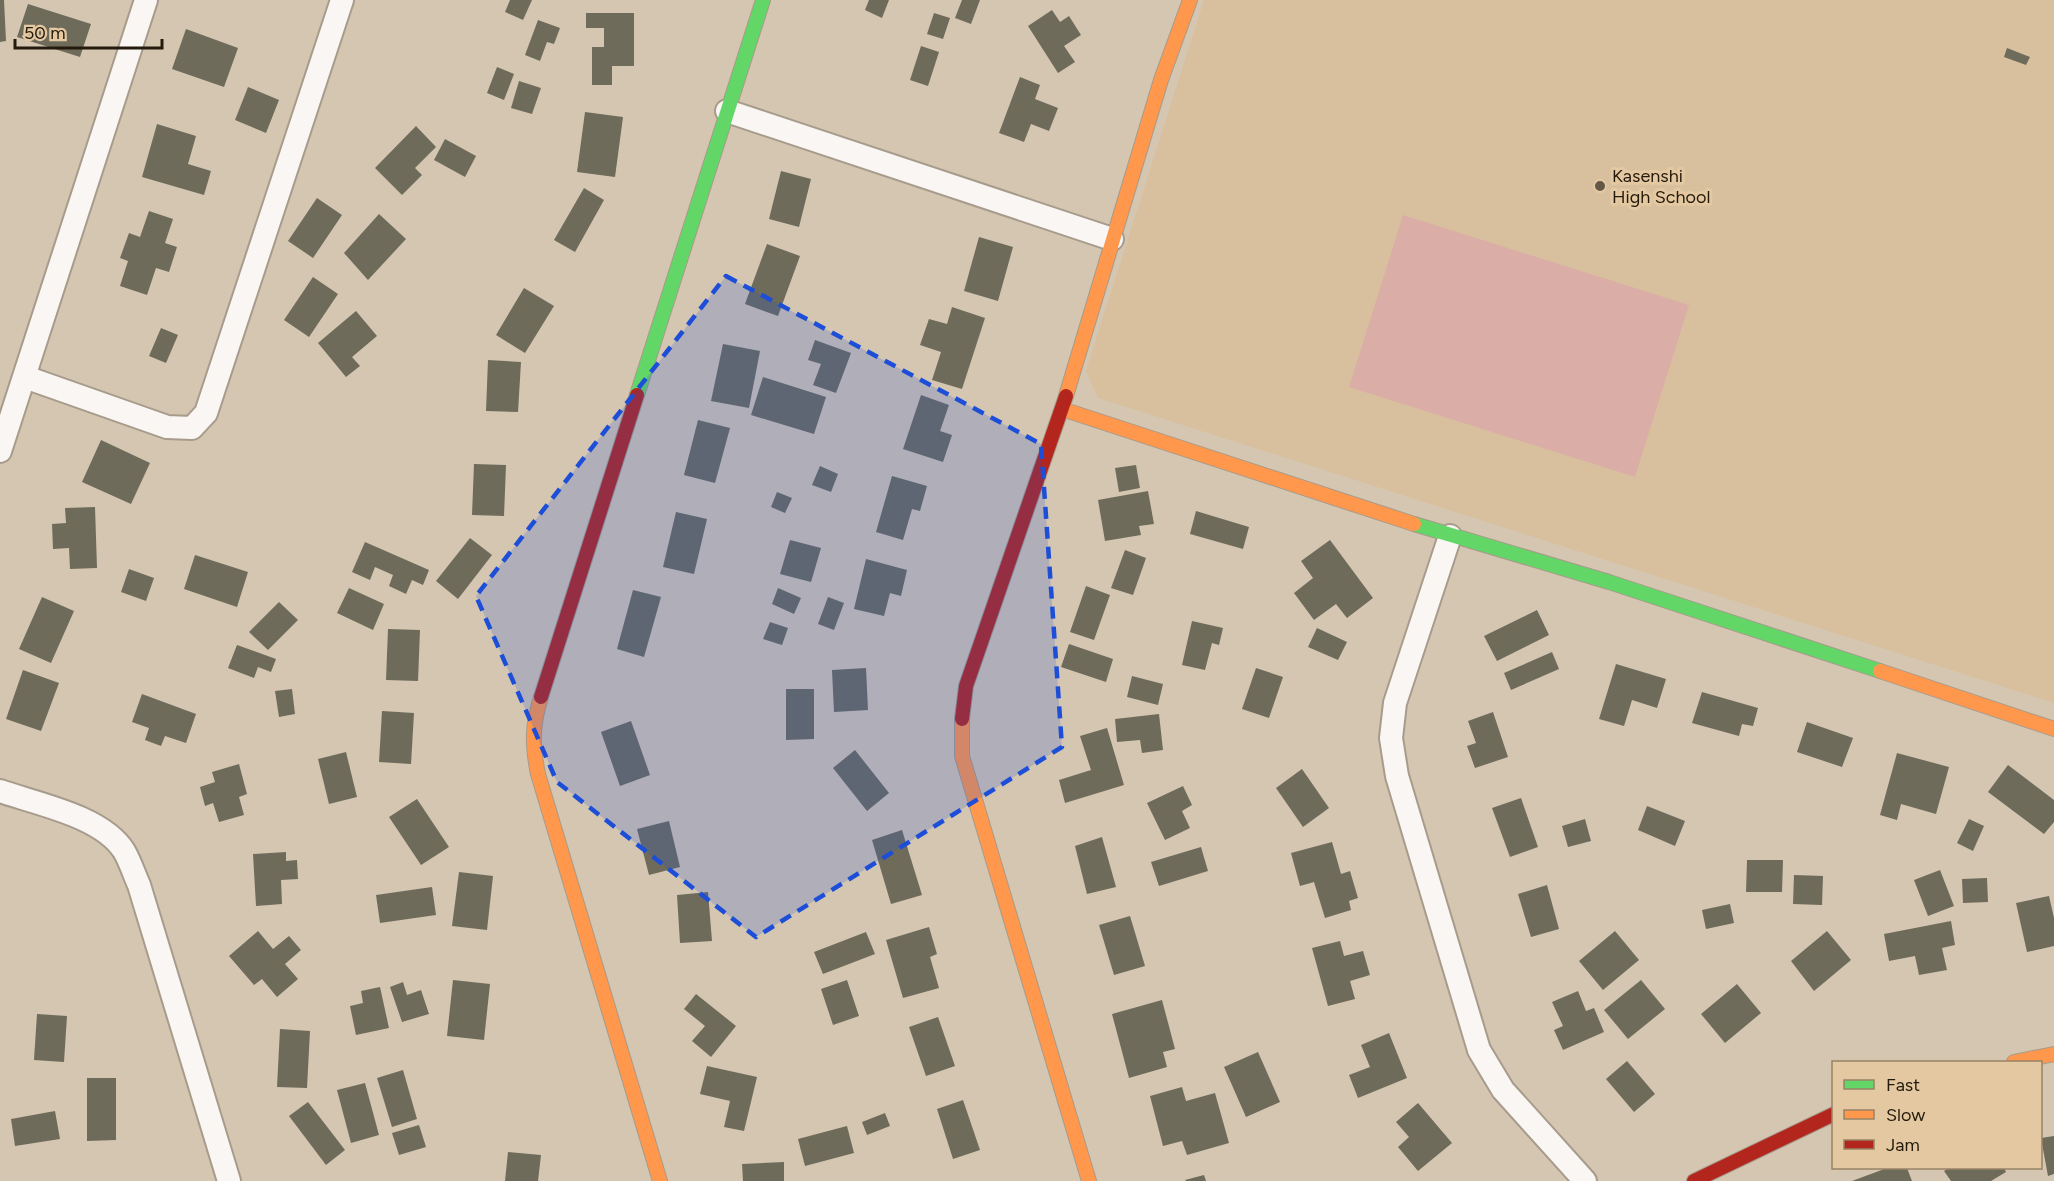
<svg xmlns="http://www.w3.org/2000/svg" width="2054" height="1181" viewBox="0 0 2054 1181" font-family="Figtree,sans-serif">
<rect width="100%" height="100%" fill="#d5c6b1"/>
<!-- built -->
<polygon fill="#d8c09e" points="1204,0 2054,0 2054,703 1098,398 1086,371"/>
<!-- park -->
<polygon fill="#daada6" points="1403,215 1689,305 1635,477 1349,387"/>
<!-- building -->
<g fill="#6e6b5b">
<polygon points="0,0 4,0 6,41 0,42"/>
<polygon points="510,0 532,0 523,20 505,12"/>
<polygon points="869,0 889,0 882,18 865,10"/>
<polygon points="962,0 980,0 971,24 955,18"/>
<polygon points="28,4 91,24 80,57 17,37"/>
<polygon points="1052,10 1060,22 1069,16 1081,35 1064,46 1075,62 1058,73 1028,26"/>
<polygon points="586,13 634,13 634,66 612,66 612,85 592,85 592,47 604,47 604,28 586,28"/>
<polygon points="934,13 950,18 943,39 927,34"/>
<polygon points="538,20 560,28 554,44 547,42 540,61 525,55"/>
<polygon points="186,29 238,48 224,87 172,69"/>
<polygon points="921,46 939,52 928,86 910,80"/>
<polygon points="2007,48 2030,57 2026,65 2004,57"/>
<polygon points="497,67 514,74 504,100 487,93"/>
<polygon points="1020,77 1040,85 1035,99 1058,108 1049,131 1031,124 1024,142 999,133"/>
<polygon points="519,81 541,88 532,114 511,108"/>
<polygon points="248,87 279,100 266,133 235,120"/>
<polygon points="585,112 623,117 615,177 577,172"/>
<polygon points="157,124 196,136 188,164 211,171 204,195 142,177"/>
<polygon points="416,126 436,147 415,168 422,175 402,195 375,168"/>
<polygon points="445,139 476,156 465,177 434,160"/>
<polygon points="781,171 811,179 799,227 769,219"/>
<polygon points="584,188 604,200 575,252 554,240"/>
<polygon points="317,198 342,215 313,258 288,241"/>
<polygon points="149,211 173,219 165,243 177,247 169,272 156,268 147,295 120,286 128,261 120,258 129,233 140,237"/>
<polygon points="379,214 406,239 368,280 344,253"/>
<polygon points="979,237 1013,247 998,301 964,291"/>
<polygon points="767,244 800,256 778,316 745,304"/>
<polygon points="313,277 338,294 309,337 284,320"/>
<polygon points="524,288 554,306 525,353 496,335"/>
<polygon points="952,307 985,318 962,389 932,380 941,352 920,345 929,319 947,324"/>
<polygon points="356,311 377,336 352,357 360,366 346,377 318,343"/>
<polygon points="161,328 178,335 166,363 149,356"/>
<polygon points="815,340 851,353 836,393 813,385 821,364 808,360"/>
<polygon points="723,344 760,351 749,408 711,401"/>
<polygon points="488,360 521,362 518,412 486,411"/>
<polygon points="763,377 826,397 814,434 751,415"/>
<polygon points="921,395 949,405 940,431 952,435 943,462 903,449"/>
<polygon points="698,420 730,428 715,483 684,475"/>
<polygon points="101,440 150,463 131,504 82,482"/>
<polygon points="474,464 506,465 504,516 472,515"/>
<polygon points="1136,465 1140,488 1119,492 1115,468"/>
<polygon points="820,466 838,474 831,492 812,485"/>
<polygon points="892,476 927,486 920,511 912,509 903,540 876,532"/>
<polygon points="1148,491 1154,524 1139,526 1141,535 1105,541 1098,500"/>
<polygon points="777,492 792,498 785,513 771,507"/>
<polygon points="95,507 97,568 70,569 69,548 53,549 52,524 66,523 65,508"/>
<polygon points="1196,511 1249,527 1243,549 1190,534"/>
<polygon points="676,512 707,519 694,574 663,567"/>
<polygon points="470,538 492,555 458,599 436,581"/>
<polygon points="790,540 821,548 811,582 780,574"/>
<polygon points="1330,540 1373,598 1347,618 1336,604 1314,620 1294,593 1313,578 1301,561"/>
<polygon points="365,542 429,570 423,585 412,580 406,594 389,586 393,575 375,567 370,580 352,572"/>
<polygon points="1125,550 1146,558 1133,595 1111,588"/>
<polygon points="195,555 248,572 237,607 184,589"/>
<polygon points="866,559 907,570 901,596 890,593 884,616 854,609"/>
<polygon points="129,569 154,578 146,601 121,592"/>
<polygon points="1086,586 1110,595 1094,640 1070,632"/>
<polygon points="349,588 384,604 373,630 337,613"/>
<polygon points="778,588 801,598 794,614 772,604"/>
<polygon points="633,590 661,597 644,657 617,649"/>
<polygon points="42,597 74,611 51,663 19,649"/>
<polygon points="828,597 844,603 834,630 818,624"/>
<polygon points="279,602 298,620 268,650 249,632"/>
<polygon points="1537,610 1549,635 1497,661 1484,636"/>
<polygon points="1192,621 1223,628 1219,645 1212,643 1205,670 1182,665"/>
<polygon points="770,622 788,628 782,645 763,639"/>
<polygon points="1317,628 1347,642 1338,660 1308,647"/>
<polygon points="388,629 420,630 418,681 386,680"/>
<polygon points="1069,644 1113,659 1106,682 1061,667"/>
<polygon points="237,645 276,659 271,672 258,667 254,678 228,668"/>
<polygon points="1552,652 1559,669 1511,690 1504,673"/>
<polygon points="1616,664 1666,679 1657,708 1632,700 1624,726 1599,719"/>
<polygon points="866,668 868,710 834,712 832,670"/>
<polygon points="1256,668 1283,677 1269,718 1242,709"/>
<polygon points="23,670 59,683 41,731 6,719"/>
<polygon points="1132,676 1163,684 1158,705 1127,697"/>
<polygon points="292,689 295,714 279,717 275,691"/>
<polygon points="786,689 814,689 814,739 786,740"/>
<polygon points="1702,692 1758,708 1753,726 1742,724 1739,736 1692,723"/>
<polygon points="142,694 196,714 186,743 165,736 161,746 145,740 149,728 132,722"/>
<polygon points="382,711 414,713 411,764 379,762"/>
<polygon points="1493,712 1508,757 1475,768 1467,746 1476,743 1468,721"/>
<polygon points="1159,714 1163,750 1142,753 1140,740 1117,742 1115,719"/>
<polygon points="631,721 650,775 620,786 601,732"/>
<polygon points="1807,722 1853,738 1842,767 1797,752"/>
<polygon points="1107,728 1124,785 1065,803 1059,780 1091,770 1080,736"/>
<polygon points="855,750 889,793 867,811 833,768"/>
<polygon points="346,752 357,797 329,804 318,759"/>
<polygon points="1897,753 1949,767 1936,814 1901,804 1897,820 1880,815"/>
<polygon points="239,764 247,794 239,797 244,815 219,822 213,803 205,806 200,787 215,782 212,772"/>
<polygon points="2008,765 2054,800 2054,822 2044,834 1988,792"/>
<polygon points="1302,769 1329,808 1303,827 1276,788"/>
<polygon points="1183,786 1192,805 1182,811 1190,828 1165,840 1147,803"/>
<polygon points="1521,798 1538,847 1510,857 1492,808"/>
<polygon points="417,799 449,847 421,865 389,817"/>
<polygon points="1647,806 1685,821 1675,846 1638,830"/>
<polygon points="1585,819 1591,841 1568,847 1562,826"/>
<polygon points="1969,819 1984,826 1973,851 1957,843"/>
<polygon points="669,821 680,867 649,875 637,829"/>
<polygon points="902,830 922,895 891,904 872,840"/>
<polygon points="1102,837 1116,887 1087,894 1075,846"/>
<polygon points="1332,842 1341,874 1350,871 1358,898 1349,901 1351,910 1325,918 1314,882 1300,886 1291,853"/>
<polygon points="1201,847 1208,871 1159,886 1151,862"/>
<polygon points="286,852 286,861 297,860 298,879 281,880 282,904 256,906 253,854"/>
<polygon points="1747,860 1783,860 1782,892 1746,892"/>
<polygon points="1940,870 1954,906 1928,916 1914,880"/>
<polygon points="459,872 493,876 487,930 452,926"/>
<polygon points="1794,875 1823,876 1822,905 1793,904"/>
<polygon points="1987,878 1988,902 1963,903 1962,879"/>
<polygon points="1547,885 1559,929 1531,937 1518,894"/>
<polygon points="432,887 436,915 380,923 376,895"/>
<polygon points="708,892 712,941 680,943 677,895"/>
<polygon points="2049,896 2054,918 2054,946 2027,952 2016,903"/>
<polygon points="1730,904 1734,923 1706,929 1702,910"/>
<polygon points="1130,916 1145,966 1114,975 1099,925"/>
<polygon points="1951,921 1955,945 1942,948 1947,970 1919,975 1915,956 1889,961 1884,934"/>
<polygon points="929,927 937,954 930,957 939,988 903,998 886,940"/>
<polygon points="258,931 273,949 289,936 301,950 285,964 298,979 277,997 262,979 254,985 229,956"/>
<polygon points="1615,931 1639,960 1603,990 1579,961"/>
<polygon points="1827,931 1851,960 1814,991 1791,961"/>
<polygon points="866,932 875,954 823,974 814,952"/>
<polygon points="1340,941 1344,956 1363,951 1370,975 1350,981 1355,999 1328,1006 1312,948"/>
<polygon points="453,980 490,984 484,1040 447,1036"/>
<polygon points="847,980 859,1016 833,1025 821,989"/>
<polygon points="1641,980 1665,1009 1628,1039 1604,1010"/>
<polygon points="403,982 407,995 421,990 429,1014 402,1022 390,987"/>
<polygon points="1737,984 1761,1013 1725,1043 1701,1014"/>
<polygon points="380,987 389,1028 356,1035 350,1006 363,1003 361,991"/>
<polygon points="1578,991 1586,1011 1594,1008 1604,1032 1563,1050 1554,1030 1563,1026 1552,1002"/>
<polygon points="696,994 736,1026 711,1057 692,1041 705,1026 684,1009"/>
<polygon points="1162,1000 1175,1049 1163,1052 1167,1067 1129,1078 1112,1014"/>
<polygon points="37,1014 67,1016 64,1062 34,1060"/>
<polygon points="938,1017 955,1066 926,1076 909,1027"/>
<polygon points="280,1029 310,1031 307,1088 277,1087"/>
<polygon points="1389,1033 1407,1078 1358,1098 1349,1075 1370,1067 1361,1045"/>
<polygon points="1258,1052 1280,1102 1246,1117 1224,1067"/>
<polygon points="1627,1061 1655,1094 1634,1112 1606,1079"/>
<polygon points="707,1066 757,1077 744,1131 724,1127 730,1101 700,1094"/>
<polygon points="403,1070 417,1119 392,1127 377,1078"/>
<polygon points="87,1078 116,1078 116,1140 87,1141"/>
<polygon points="365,1083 379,1135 351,1143 337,1090"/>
<polygon points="1182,1087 1186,1101 1215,1093 1229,1143 1187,1155 1182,1141 1163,1146 1150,1096"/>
<polygon points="963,1100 980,1150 953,1159 937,1109"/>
<polygon points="308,1102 345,1150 326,1165 289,1116"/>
<polygon points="1418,1103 1452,1143 1418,1171 1398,1147 1409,1137 1396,1122"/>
<polygon points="55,1111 60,1139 15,1146 11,1119"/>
<polygon points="885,1113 890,1126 867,1135 862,1122"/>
<polygon points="419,1125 426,1147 399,1155 392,1133"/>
<polygon points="847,1126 854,1153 805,1166 798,1139"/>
<polygon points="2054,1136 2054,1174 2048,1176 2041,1138"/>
<polygon points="508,1152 541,1155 538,1181 505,1181"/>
<polygon points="784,1162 784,1181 743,1181 742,1164"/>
<polygon points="1887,1168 1907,1168 1912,1181 1852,1181"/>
<polygon points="1949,1168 2004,1168 2006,1172 1991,1181 1951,1181 1944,1171"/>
<polygon points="1204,1175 1206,1181 1186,1181 1185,1180"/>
</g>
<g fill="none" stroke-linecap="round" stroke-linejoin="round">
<!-- street casing -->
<g stroke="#a79b8b" stroke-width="26">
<g id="street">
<polyline points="727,111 1112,239"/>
<polyline points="25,377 167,427 192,428 206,413 342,0"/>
<polyline points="0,451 146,0"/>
<polyline points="1450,536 1395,703 1391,738 1397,776 1479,1050 1503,1090 1585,1181"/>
<path d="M0 791C37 804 102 816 124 851 130 861 134 874 139 885L229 1181"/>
</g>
</g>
<!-- fast casing -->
<g stroke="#a79b8b" stroke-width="16">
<g id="fast">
<polyline points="637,395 763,0"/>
<polyline points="1414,524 1609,582 1880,671"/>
</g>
</g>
<!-- slow casing -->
<g stroke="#a79b8b" stroke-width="16">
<g id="slow">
<polyline points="1066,396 1161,80 1190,0"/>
<polyline points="1062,409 1414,524"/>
<polyline points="1880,671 2054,729"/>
<path d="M541 697C532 726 532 744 538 774L660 1181"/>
<polyline points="962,719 962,756 1089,1181"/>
<polyline points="2014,1062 2054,1054"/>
</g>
</g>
<!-- jam casing -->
<g stroke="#a79b8b" stroke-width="16">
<g id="jam">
<polyline points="541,697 637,395"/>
<polyline points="962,719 966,686 1066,396"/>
<polyline points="1694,1181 1834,1114"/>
</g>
</g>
<!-- street -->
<use href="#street" stroke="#f9f6f3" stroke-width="22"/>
<!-- fast -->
<use href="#fast" stroke="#63d668" stroke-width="14"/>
<!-- slow -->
<use href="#slow" stroke="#ff974d" stroke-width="14"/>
<!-- jam -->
<use href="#jam" stroke="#b3261e" stroke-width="14"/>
</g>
<!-- marked area -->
<path fill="#1d4ed8" fill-opacity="0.2" stroke="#1d4ed8" stroke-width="4.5" stroke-dasharray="12 8" stroke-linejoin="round" d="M726 276 1041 444 1062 747 756 937 557 782 476 596Z"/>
<!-- markers -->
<circle fill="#635746" stroke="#e4c8a2" stroke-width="2" cx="1600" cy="186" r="6"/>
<g text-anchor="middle" stroke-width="6" stroke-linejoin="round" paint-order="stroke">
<!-- poi labels -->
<g font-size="18" fill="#251b0c" stroke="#e4c8a2" text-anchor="start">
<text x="1612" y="182">Kasenshi<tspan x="1612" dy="21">High School</tspan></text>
</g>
</g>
<!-- legend -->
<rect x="1832" y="1061" width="210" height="108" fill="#e4c8a2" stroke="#988366" stroke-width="1.5"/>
<rect x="1844" y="1080" width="30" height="9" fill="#63d668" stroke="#988366" stroke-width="1.5"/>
<text x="1886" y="1091" font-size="18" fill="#251b0c">Fast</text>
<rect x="1844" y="1110" width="30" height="9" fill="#ff974d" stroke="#988366" stroke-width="1.5"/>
<text x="1886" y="1121" font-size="18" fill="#251b0c">Slow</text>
<rect x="1844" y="1140" width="30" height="9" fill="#b3261e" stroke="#988366" stroke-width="1.5"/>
<text x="1886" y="1151" font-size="18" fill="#251b0c">Jam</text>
<!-- scale -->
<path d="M15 39v9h147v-9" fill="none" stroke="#251b0c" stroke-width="3"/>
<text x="24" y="39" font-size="18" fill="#251b0c" stroke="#e4c8a2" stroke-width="4.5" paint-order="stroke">50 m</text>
</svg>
